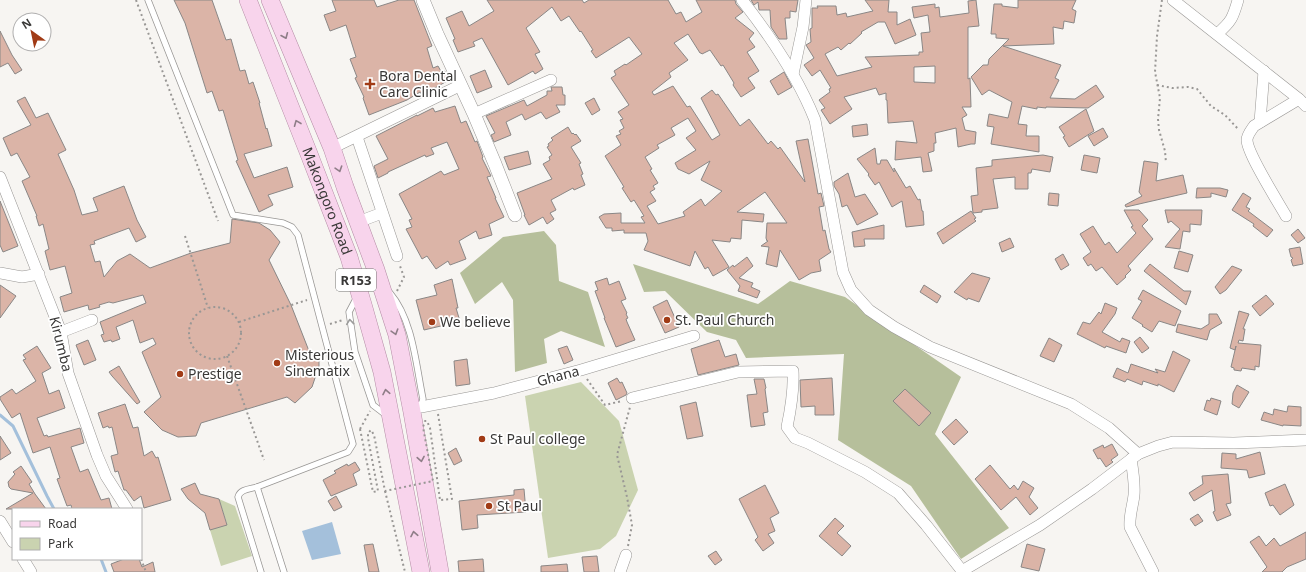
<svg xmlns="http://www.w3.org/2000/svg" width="1306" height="572" viewBox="0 0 1306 572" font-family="'Noto Sans',sans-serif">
<rect width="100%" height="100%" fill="#f7f5f2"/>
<!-- green -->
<g fill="#cad3b0">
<polygon points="581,382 619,421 638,490 616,536 600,549 548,558 525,396"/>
<polygon points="219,499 235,506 252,556 221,566 210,530 227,524"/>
</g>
<!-- forest -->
<g fill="#b6bf9b">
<polygon points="544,231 556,245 559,281 588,292 605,347 561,331 544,339 547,363 515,372 513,300 502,282 475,304 460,273 503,237"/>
<polygon points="633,264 758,304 790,281 845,297 961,377 935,434 1009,528 961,559 911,486 838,440 844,354 746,358 736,340 707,332 665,291 644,292"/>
</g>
<!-- water -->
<polygon fill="#a4c0db" points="332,522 341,554 312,560 302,531"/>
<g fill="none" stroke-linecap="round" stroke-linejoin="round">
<!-- stream -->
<g stroke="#a4c0db" stroke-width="3">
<polyline points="0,415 13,426 47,496 54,509"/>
<polyline points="101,559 106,572"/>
</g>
</g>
<!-- building -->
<g fill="#dbb4a7" stroke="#8a8786" fill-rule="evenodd">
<polygon points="174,0 212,0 226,40 231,39 240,71 245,70 249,84 253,82 260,103 259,103 266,129 267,128 272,146 244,154 254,178 287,167 293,187 268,195 273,205 259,212 236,161 238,160 223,110 219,111 212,91 207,93 185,23"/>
<polygon points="332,0 374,0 377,7 399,0 414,0 432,46 427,48 433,68 438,66 442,73 445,71 449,80 422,95 420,92 407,100 369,115 363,98 364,97 355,78 357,77 350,59 356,57 346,25 330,31 324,15 336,11"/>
<path d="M487 0H582L584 3 589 0H668L676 14 681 12 686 22 702 12 696 0H735L736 4 743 12 735 18 754 33 749 39 755 47 747 52 759 71 748 78 755 88 741 97 733 85 734 83 723 65 721 66 710 50 702 54 701 53H700L688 34 674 43 688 60 669 73 671 77 652 92 654 95 673 86 687 107 690 106 712 140 720 135 701 98 712 90 716 95 718 94 740 126 749 119 768 144 771 141 778 149 780 147 805 182 796 141 808 139 818 194 821 193 824 206 819 207 823 231 825 230 829 249 831 252 819 260 821 271 811 273 799 280 780 250 777 267 766 264 769 247 761 246 768 241H767L766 238 767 223H787L765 192 737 212 764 214 763 222 742 220 741 239 731 238 730 242 712 240 729 267 713 276 708 267 705 269 695 251 690 266 644 250 648 241 646 233H624V230L612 231V228H606L599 217 604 214 621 213V223H645L641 217 644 216 634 200 631 202 622 188 624 187 605 156 621 145 616 136 621 134 619 131 624 128 620 120 623 119 618 112 629 105 611 78 616 75 614 71 625 64 626 65 642 54 629 37 596 58 591 51 593 50 581 31 580 32 569 16 561 21 552 7 526 28 540 52 535 54 543 69 535 74 533 71 508 85 482 38 473 42 475 46 458 52 453 40 455 39 446 18 462 11 469 26 494 11ZM688 118 696 131 686 138 696 150 675 163 678 169 689 174 710 161 701 180 722 191 705 206 701 199 683 212 685 216 658 224 647 206 656 201 650 192 655 189 653 186 658 183 650 170 652 169 645 157 659 148 657 145 675 135 671 128Z"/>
<polygon points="751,0 798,0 796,12 790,11 790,18 785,18 787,39 779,39 771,27 770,10 759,10 758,2 754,5"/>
<path d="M865 0H889L888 12H897V25L910 19 916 35 895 44 885 22H878L861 32 862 33 850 44 849 43 841 50 838 47 825 54 837 76 872 67 865 57 919 55V52H923L921 33 930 32 928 15 914 18 912 7 935 4V8L939 7 940 17 969 13 968 1 976 0 979 26 968 27V79L970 78 971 107H962L967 115 962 118 965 130 976 132 975 144H971L958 147 956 128 935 133 936 143H934V151L928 153 932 171 923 172 921 157 895 160 896 141 917 143 913 121 888 123 887 100H886V93L879 95 876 88 844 97 852 109 830 124 821 110 825 108 819 100 830 92 829 89 831 88 820 70 812 76 804 65 814 58 806 45 811 42 810 29 812 28V8H818L817 6H836L837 15 846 13 847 17 873 11ZM935 66V83L914 82V67Z"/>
<polygon points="1018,0 1076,0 1072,9 1076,11 1074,23 1064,21 1063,29 1053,27 1054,44 1003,46 1061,65 1055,78 1059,80 1050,98 1075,99 1096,85 1104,97 1088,108 1046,107 1046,108 1037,107 1037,109 1022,106 1018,124 1027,125 1026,136 1039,136 1039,152 991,144 994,127 987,126 989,114 1008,118 1012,102 989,90 982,95 971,77 983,65 988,65 989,59 1009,39 996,38 996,34 991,34 994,4 1002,4 1002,6 1018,8"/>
<polygon points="0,31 12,55 22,70 15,74 8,63 0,67"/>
<polygon points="485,70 492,87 477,93 470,76"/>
<polygon points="784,72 792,87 778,95 770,81"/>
<polygon points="551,87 562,87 563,95 565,95 565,105 556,105 560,112 546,119 541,112 525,120 522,114 506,122 511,135 494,142 491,135 495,133 486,116 524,100 527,106 547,95 547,91 552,91"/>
<polygon points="25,97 36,118 48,113 66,150 58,154 74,190 82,215 98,211 93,198 124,186 137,220 146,237 136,242 129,228 94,241 95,244 90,245 95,262 100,261 104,277 117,261 130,254 150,268 191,253 230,243 232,219 259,223 270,230 280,242 269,260 291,305 309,351 319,355 319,366 312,387 295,403 287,397 201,423 196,436 178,437 162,430 144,412 161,397 142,352 156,344 153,338 140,343 133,320 116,327 120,339 112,342 111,340 104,342 101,335 104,334 100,322 146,303 143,295 113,303 109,302 99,305 100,307 89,310 88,305 64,312 60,297 72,293 65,266 50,270 45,251 49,249 43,224 39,226 36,216 37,216 22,181 30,177 17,153 11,156 3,138 31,125 17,101"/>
<polygon points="594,98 600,110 592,115 585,103"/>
<polygon points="455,106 461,123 466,121 475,142 477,141 483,157 482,158 491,176 487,177 496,198 495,198 504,217 489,224 492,235 479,239 476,231 459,241 466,259 450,265 448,261 436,269 427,256 422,259 406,229 412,227 409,220 412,219 399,194 441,171 444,175 459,169 447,142 431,148 434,154 426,157 425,155 388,172 388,173 378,178 374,166 388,159 376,136 417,115 417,116 433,108 435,112"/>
<polygon points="1086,109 1094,131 1069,147 1063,137 1065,136 1059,127"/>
<polygon points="867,124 868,135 853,137 852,126"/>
<polygon points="568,127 572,134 573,133 575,135 576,134 581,141 571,147 581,163 579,164 583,174 581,175 585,185 574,190 573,188 551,200 556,210 550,213 554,219 547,224 543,217 529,225 524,215 525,215 517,193 552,179 543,164 550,160 549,157 552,155 547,147 549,146 548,144 553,140 551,138"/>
<polygon points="1103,128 1108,137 1094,146 1088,136"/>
<polygon points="875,148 877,164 880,164 881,160 887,160 894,172 894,168 906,188 910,186 918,200 920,199 922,211 923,211 924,225 906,227 902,201 892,207 879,182 875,185 868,175 869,174 857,159"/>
<polygon points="528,151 531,164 509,170 504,157"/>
<polygon points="1043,155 1053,157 1050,172 1032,169 1031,173 1028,173 1028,189 1015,189 1015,177 993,179 998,208 982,210 982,212 973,213 971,196 978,195 976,168 992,166 992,160"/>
<polygon points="1084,155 1100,158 1097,173 1081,170"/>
<polygon points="1144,161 1158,163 1156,181 1183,175 1187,193 1126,207 1125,205 1142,196 1139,192"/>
<polygon points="848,173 855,197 865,194 878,214 857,225 847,205 842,207 839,194 834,186 834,182"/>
<polygon points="1197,188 1220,188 1228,190 1226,197 1211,193 1211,197 1196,198"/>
<polygon points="1049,193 1059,194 1058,206 1048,205"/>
<polygon points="1243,193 1251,198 1246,207 1250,209 1248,211 1273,230 1267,237 1253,226 1254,224 1232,210"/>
<polygon points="0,201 18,246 3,252 0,245"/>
<polygon points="1124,210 1139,210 1148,220 1142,226 1153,239 1128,266 1131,270 1125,276 1126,277 1117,285 1102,267 1096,271 1091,264 1088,266 1083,258 1091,252 1080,234 1093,226 1105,245 1109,242 1117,253 1136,233 1131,227 1133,226"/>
<polygon points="1165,210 1202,210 1201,225 1190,224 1190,232 1183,231 1180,249 1165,247 1180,229 1171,221 1168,223"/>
<polygon points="971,211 976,218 974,219 976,221 943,244 937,233"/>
<polygon points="884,225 884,239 864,239 865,246 854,247 852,232"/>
<polygon points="1298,229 1305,238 1298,243 1291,235"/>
<polygon points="1010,238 1014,247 1002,252 999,243"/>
<polygon points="1300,247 1303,264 1293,266 1291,260 1293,258 1291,257 1289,249"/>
<polygon points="1179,251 1193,255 1188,272 1174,268"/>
<polygon points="1063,254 1069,265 1061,270 1055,259"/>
<polygon points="747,257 753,266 739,278 753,283 751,287 760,291 757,298 738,291 740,286 727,270 733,265 734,267"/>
<polygon points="1150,264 1184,291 1191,291 1186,305 1144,271"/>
<polygon points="1232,266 1242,270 1226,290 1220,294 1215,287"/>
<polygon points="972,273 990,278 979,302 968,298 967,300 954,292"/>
<polygon points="607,278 609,285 619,281 626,299 621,301 627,313 626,314 628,318 626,319 627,322 635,340 616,347 604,318 605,318 595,291 598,290 595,282"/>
<polygon points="452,279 458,308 456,308 459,318 445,323 445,325 424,330 416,300 437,295 434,285"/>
<polygon points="0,285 16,296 0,318"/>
<polygon points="924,285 941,296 937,303 920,292"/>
<polygon points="1143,290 1181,311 1175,326 1159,321 1152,332 1142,326 1143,325 1132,318 1142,301 1138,299"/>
<polygon points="1266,295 1274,304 1260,316 1252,306"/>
<polygon points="667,300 679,327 665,333 653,307"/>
<polygon points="1105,303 1117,308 1115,314 1102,332 1120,342 1122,338 1130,341 1126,353 1106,346 1105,348 1077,334 1083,322 1090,324 1099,312 1101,314"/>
<polygon points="1239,311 1249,314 1243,329 1245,329 1243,341 1239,340 1238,343 1261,345 1259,367 1255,366 1255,370 1242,368 1241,371 1234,370 1234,368 1231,367 1236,346 1235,350 1230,348"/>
<polygon points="1209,314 1217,314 1222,323 1210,330 1207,340 1176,332 1178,324 1201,329 1209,324"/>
<polygon points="1140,337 1149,348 1142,353 1134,342"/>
<polygon points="1049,338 1062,345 1054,362 1040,356"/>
<polygon points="88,340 96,360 84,365 76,345"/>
<polygon points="719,340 725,357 736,354 739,365 698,375 691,349"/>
<polygon points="37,346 51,368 42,373 49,394 59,390 65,408 37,418 44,436 47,435 48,437 80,428 84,443 71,447 80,472 88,469 101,500 109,498 112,509 72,509 71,505 67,506 57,479 60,478 50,447 33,453 20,413 12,418 0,399 0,397 12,389 16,394 36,381 23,360 26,359 23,355"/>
<polygon points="567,346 573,360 564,364 558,349"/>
<polygon points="1173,351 1190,360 1174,392 1158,384 1158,386 1143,381 1142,385 1127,379 1125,382 1113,377 1117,368 1128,373 1131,364 1158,373 1155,369 1165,372"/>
<polygon points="467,359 470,384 456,386 454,361"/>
<polygon points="119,366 140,402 137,404 112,376 109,372"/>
<polygon points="617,378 620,383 622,382 627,393 626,395 616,400 608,383"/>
<polygon points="832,378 834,415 815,415 815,406 801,407 800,380"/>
<polygon points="754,379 764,379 766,388 765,389 768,412 763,413 765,425 751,427 747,395 757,394"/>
<polygon points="1237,385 1249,392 1239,408 1232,404 1233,393"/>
<polygon points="905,389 931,413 919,426 893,401"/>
<polygon points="1211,398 1221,401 1217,415 1204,410 1207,400 1210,401"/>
<polygon points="696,402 703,436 687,439 680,406"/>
<polygon points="125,404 133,428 138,427 144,456 152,451 156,458 158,457 171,500 144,508 141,496 134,501 126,490 124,490 118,471 115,472 111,456 118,454 112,427 109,428 108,426 103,428 98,413"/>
<polygon points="1288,406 1301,407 1301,426 1283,425 1283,426 1261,420 1264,412 1273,415 1274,409 1287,412"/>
<polygon points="956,419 968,432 954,445 942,432"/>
<polygon points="0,436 11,453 0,460"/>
<polygon points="1112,444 1118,455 1111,460 1113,462 1106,467 1100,458 1098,459 1093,450 1103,445 1104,448"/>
<polygon points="456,448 462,461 454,465 448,453"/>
<polygon points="1260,452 1265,474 1249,478 1247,470 1221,468 1222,453 1236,454 1236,459"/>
<polygon points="355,462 360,470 353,474 357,485 331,496 323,480 336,473 334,471 347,464 348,466"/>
<polygon points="990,465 1010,489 1014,485 1018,490 1023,481 1034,488 1029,497 1038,508 1030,515 1016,497 1001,510 975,479"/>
<polygon points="21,466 32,482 29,484 35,494 46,509 6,509 33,493 11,489 9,487 8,482 15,474 13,472"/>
<polygon points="1228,474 1231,503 1226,504 1231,515 1217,521 1213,512 1215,511 1212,490 1194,501 1189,493 1203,484 1202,476"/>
<polygon points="195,483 200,494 219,499 227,525 210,530 205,513 188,499 181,489"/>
<polygon points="1285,484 1294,505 1280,515 1273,505 1270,506 1265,493"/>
<polygon points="765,485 779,513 770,518 775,531 768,534 774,543 763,551 755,540 758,537 739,499"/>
<polygon points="524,489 526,512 477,515 478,528 462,530 459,501 514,495 514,490"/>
<polygon points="336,496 342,507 334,511 328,501"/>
<polygon points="1198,514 1203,521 1195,526 1190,519"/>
<polygon points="835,518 844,526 837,533 851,546 842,556 819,536"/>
<polygon points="1306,532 1306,559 1287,567 1282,572 1262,572 1267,567 1250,542 1259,536 1266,546 1274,538 1280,546"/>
<polygon points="373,544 379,572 369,572 364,545"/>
<polygon points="1027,544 1045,549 1039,571 1021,567"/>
<polygon points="716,551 722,560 715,565 708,556"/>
<polygon points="597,556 599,572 584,572 582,557"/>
<polygon points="124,559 139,559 142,567 153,562 155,572 114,572 111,564"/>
<polygon points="483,559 484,572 459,572 458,561"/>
<polygon points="567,564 568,572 541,572 541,566"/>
</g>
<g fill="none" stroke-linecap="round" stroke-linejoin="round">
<!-- service casing -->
<g stroke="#989694" stroke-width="7">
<g id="service">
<path d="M148 0 233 215 283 223 292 227 298 235 353 444 348 452 257 487C250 489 240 489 238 497L261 572"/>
<path d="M390 293C413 320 416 365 423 399L420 408"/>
<polyline points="357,297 349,312 355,352 373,405 386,415"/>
<polyline points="257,487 284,572"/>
</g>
</g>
<!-- minor casing -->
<g stroke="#989694" stroke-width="12">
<g id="minor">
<path d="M742 0C771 37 798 77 815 120L843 272 851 290 869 310 894 327 930 347 1071 404 1109 428 1138 454"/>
<polyline points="1173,0 1299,99 1306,106"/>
<path d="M1217 34C1231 22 1233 18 1238 0"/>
<polyline points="793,74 803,27 806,0"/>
<polyline points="474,114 551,80"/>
<polyline points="1260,122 1264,71"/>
<polyline points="357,137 397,256"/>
<polyline points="332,148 461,85"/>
<polyline points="0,177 61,332 68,373 97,455 106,476 127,509"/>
<path d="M1286 216C1278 202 1247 153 1247 140 1247 135 1252 129 1254 126L1299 99"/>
<polyline points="358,222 382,213"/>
<polyline points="0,273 22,277 39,274"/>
<polyline points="61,332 92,320"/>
<path d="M632 398 738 372 793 371C794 390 791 408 787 427L795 438 808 443 865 472 898 493 926 525 963 572"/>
<polyline points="421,407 494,393 581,370 694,336"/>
<path d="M1131 459C1133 471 1135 483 1134 495 1133 505 1129 516 1130 527L1153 572"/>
<polyline points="0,521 13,542"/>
<polyline points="23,559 31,572"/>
<polyline points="962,571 1040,525 1092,489 1138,454 1158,446 1173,442 1234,443 1306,440"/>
<polyline points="620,572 626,555"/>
</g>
</g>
<!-- tertiary casing -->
<g stroke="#989694" stroke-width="14">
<polyline id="tertiary" points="423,0 437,34 474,114 495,164 515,215"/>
</g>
<!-- primary casing -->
<g stroke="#b38ba4" stroke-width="18">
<g id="primary">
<path id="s1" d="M248 0 309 154 349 257 364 308 382 372 421 572"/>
<polyline points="270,0 332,148 345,187 376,270 397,335 412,412 440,572"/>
</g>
</g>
<!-- path -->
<g stroke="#999795" stroke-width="2" stroke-dasharray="2 3" stroke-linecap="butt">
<polyline points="136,0 218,221"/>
<polyline points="1162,0 1157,36 1155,72 1160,98 1158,119 1159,130 1165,151 1166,163"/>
<polyline points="1157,85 1172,88 1188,87 1197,89 1211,106 1225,115 1239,130"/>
<polyline points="185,236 208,308"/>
<polyline points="397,291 404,277 400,266"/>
<circle cx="215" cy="333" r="26"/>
<polyline points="239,322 307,300"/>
<polyline points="330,324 343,320"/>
<polyline points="227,356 264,460"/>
<polyline points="587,379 605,405 622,401"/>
<polyline points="438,414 452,499 441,500"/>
<polyline points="360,429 370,411"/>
<polyline points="385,491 405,572"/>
<polyline points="628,546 632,525 627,497 617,455 630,407"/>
<polyline points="141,559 146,572"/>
</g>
<!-- service -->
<use href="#service" stroke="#fff" stroke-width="5.5"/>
<!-- minor -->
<use href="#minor" stroke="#fff" stroke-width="11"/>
<!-- tertiary -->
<use href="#tertiary" stroke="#fff" stroke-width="13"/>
<!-- primary -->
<use href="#primary" stroke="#f8d4ec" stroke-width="17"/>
<!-- path-bridge -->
<polyline stroke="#999795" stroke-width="2" stroke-dasharray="2 3" stroke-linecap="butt" points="360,429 373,492 378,491 368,438 368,433 371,430 374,435 385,491 433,481 423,427 425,421 427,421 430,428 440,500"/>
</g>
<!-- one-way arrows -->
<defs><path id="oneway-chevron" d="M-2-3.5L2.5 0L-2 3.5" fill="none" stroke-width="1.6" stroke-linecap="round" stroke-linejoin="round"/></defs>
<g stroke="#8f7e88">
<use href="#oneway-chevron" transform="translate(285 36) rotate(67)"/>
<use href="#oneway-chevron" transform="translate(297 123) rotate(-112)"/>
<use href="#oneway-chevron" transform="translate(339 169) rotate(72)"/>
<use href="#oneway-chevron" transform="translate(395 332) rotate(73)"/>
<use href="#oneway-chevron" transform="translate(386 392) rotate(-101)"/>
<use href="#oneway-chevron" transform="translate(421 459) rotate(80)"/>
<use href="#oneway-chevron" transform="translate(414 534) rotate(-101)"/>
</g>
<use stroke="#9c9c9b" href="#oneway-chevron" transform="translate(350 322) rotate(-96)"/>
<!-- markers -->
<g fill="#a13b16" stroke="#fff" stroke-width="1.5">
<path d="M368 78h4v4h4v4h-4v4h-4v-4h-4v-4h4z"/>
<circle cx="667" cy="320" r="4"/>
<circle cx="432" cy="322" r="4"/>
<circle cx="277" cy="363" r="4"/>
<circle cx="180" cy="374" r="4"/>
<circle cx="482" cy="439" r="4"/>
<circle cx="489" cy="506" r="4"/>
</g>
<g text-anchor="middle" stroke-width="3.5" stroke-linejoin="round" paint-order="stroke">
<!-- shield labels -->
<rect fill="#fff" stroke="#747473" stroke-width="1" x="336" y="269" width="40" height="22" rx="3"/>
<g font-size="13" font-weight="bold" fill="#393837">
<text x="356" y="285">R153</text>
</g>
<!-- poi labels -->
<g font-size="14" fill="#393837" stroke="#fff" text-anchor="start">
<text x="379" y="81">Bora Dental<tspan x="379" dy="16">Care Clinic</tspan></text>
<text x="675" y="325">St. Paul Church</text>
<text x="440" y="327">We believe</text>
<text x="285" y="360">Misterious<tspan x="285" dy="16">Sinematix</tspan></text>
<text x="188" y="379">Prestige</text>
<text x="490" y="444">St Paul college</text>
<text x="497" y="511">St Paul</text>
</g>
<!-- street labels -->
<g font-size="14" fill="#393837" stroke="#fff">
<text dy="5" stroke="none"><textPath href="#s1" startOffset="216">Makongoro Road</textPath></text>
<text transform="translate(61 344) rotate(76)" y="5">Kirumba</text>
<text transform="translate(558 376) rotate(-15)" y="5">Ghana</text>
</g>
</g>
<!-- legend -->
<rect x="12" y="508" width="130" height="52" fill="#ffffff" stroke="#b0afaf"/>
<rect x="20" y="521" width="20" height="6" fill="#f8d4ec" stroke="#b0afaf"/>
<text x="48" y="528" font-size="12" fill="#393837">Road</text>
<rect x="20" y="538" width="20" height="12" fill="#cad3b0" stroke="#b0afaf"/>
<text x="48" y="548" font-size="12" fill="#393837">Park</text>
<!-- north arrow -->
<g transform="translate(32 32) rotate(327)"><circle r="19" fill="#ffffff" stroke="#b0afaf"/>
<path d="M0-3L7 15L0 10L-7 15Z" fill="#a13b16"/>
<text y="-6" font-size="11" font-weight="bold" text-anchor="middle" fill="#393837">N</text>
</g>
</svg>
